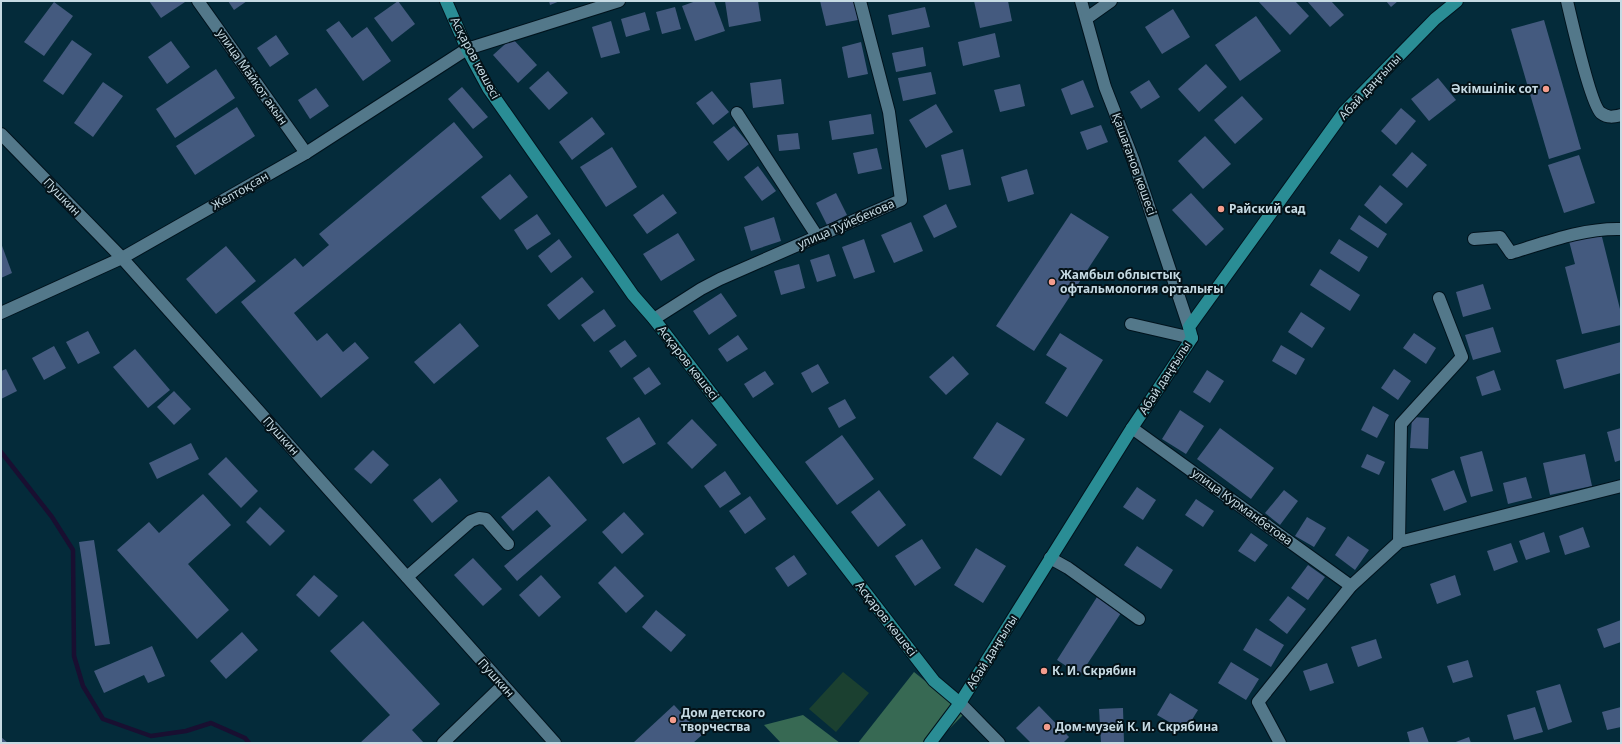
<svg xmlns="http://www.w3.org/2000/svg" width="1622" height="744" viewBox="0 0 1622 744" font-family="'Noto Sans',sans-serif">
<rect width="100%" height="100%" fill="#042b3a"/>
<!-- green -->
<polygon fill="#1b4030" points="843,672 869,693 836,732 809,709"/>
<!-- forest -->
<g fill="#376953">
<polygon points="914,672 965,713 935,743 858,743"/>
<polygon points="803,715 840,743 781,743 764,725"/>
</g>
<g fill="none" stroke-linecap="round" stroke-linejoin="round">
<!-- stream -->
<polyline stroke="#190f31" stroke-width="4.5" points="1,452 52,517 73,550 74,656 83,686 103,719 151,736 186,731 211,723 245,738 249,743"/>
</g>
<!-- building -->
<g fill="#445a7f">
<polygon points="149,1 184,1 185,2 161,18"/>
<polygon points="228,1 247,1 234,10"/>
<polygon points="398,1 415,24 392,42 374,18"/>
<polygon points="549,1 560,1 550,5"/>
<polygon points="696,1 714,1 725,31 695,41 682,6"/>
<polygon points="725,1 758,1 761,21 729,27"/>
<polygon points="820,1 854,1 858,20 826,26"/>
<polygon points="974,1 1008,1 1012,21 980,28"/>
<polygon points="1258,1 1295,1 1309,16 1290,35"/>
<polygon points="1307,1 1331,1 1344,15 1330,27"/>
<polygon points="1386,1 1398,1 1391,7"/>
<polygon points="54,2 73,16 44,56 24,42"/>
<polygon points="675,7 681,29 662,34 656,12"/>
<polygon points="925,7 930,27 892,35 888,15"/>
<polygon points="1173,9 1190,37 1162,54 1145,27"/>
<polygon points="645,12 650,30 626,37 621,19"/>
<polygon points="1256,16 1281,51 1240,81 1215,45"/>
<polygon points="1544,20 1581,149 1549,159 1511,29"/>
<polygon points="339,21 352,38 367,27 391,61 363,81 326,30"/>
<polygon points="611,21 620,53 601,58 592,27"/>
<polygon points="995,33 1000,57 963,66 958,42"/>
<polygon points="276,35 289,54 270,67 257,48"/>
<polygon points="512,38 537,65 518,83 493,55"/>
<polygon points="72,40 92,54 63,95 43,81"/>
<polygon points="171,41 190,67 167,84 148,57"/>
<polygon points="861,42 868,74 848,78 842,47"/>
<polygon points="923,47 926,66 896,72 892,53"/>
<polygon points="1206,64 1227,87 1199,112 1178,89"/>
<polygon points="216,69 235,98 175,138 156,109"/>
<polygon points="548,71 568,93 549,110 529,88"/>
<polygon points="931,72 936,94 903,101 898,78"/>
<polygon points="1438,78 1456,100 1429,121 1411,99"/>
<polygon points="781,79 784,104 753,108 750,83"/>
<polygon points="1083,80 1094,107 1071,115 1061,89"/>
<polygon points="1149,80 1160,97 1141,109 1130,92"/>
<polygon points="103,82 123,96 93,137 74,123"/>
<polygon points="1020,84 1025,106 1000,112 994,90"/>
<polygon points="462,87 488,117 473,129 448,99"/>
<polygon points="316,88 329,106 310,119 298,100"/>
<polygon points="712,91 729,112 713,125 696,103"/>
<polygon points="1242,96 1263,119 1235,144 1214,120"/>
<polygon points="936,104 953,132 926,148 909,120"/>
<polygon points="237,107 255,136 195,175 176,146"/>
<polygon points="1401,108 1416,121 1396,145 1381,131"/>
<polygon points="871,114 874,134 832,140 829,121"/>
<polygon points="592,117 605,134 572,160 559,142"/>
<polygon points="454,122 483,157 294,313 317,341 327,333 343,352 355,342 369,358 321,398 241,302 295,258 303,267 329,245 319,234"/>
<polygon points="1101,125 1108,142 1087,150 1080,132"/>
<polygon points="734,126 749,144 728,161 713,142"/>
<polygon points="798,133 800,149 779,151 777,135"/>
<polygon points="1205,136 1231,164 1203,189 1178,161"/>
<polygon points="612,147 637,187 606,207 580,167"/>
<polygon points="877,148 882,169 858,174 853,153"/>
<polygon points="963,149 971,185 949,190 941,155"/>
<polygon points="1412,152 1427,165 1407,188 1392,175"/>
<polygon points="1579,155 1595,203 1564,213 1548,165"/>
<polygon points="758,166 776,191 762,201 744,177"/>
<polygon points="1027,169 1034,194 1008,202 1001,177"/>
<polygon points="510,174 528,197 500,220 481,197"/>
<polygon points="1380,185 1403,204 1386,224 1364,205"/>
<polygon points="836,193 847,215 827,225 816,203"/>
<polygon points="1191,193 1224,229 1206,246 1172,210"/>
<polygon points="663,194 677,213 647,234 633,215"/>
<polygon points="946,204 957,227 934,238 923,216"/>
<polygon points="1071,213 1109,237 1034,351 996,326"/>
<polygon points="537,214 551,234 527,250 514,230"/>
<polygon points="1359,215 1387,234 1378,248 1350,229"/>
<polygon points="774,217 781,241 751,251 744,227"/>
<polygon points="911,222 923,251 894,263 881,235"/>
<polygon points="678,233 695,260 661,281 643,254"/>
<polygon points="1601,233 1621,313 1621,325 1582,334 1565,267 1575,264 1569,241"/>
<polygon points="559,239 572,257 551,273 538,256"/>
<polygon points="864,239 875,272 854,279 842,247"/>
<polygon points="1339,239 1368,257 1359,272 1330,253"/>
<polygon points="1,243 12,273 1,278"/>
<polygon points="226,246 256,281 216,314 186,279"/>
<polygon points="829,254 836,276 817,282 810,260"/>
<polygon points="799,264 805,288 781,295 774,271"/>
<polygon points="1320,269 1360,295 1350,311 1310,285"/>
<polygon points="582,277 594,292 559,320 547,305"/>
<polygon points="1483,284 1491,309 1463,317 1456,292"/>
<polygon points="721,293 737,316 709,335 693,311"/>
<polygon points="604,309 616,326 594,342 581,325"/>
<polygon points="1301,312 1325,328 1312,348 1288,332"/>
<polygon points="460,323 479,346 434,384 414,362"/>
<polygon points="1493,327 1501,352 1473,360 1465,335"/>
<polygon points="88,331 100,353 78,364 66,342"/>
<polygon points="1060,333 1103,360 1067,417 1045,403 1067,368 1046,355"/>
<polygon points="1414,333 1436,348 1426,364 1403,348"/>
<polygon points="738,335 748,349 727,362 718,349"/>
<polygon points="625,340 637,356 621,368 609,351"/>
<polygon points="1621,342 1621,373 1564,389 1556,360"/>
<polygon points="1281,345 1305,359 1296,375 1272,361"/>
<polygon points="54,346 66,368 44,380 32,358"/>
<polygon points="135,349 170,390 148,408 113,367"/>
<polygon points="953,356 969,374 946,395 929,377"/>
<polygon points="818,364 829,383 812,393 801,373"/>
<polygon points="649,367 661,384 645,395 633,378"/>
<polygon points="6,369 17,391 1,399 1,371"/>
<polygon points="1394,369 1411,381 1398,400 1381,388"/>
<polygon points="1207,370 1224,381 1210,403 1193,392"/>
<polygon points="1494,370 1501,390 1482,396 1476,377"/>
<polygon points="765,371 774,384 753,398 744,384"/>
<polygon points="174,391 191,409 174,425 157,407"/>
<polygon points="845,399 856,418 839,428 828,408"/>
<polygon points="1373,406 1389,415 1377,438 1361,430"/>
<polygon points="1180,410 1204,426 1186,454 1162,439"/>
<polygon points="639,417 656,444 623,464 606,438"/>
<polygon points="1412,417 1429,418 1428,449 1410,448"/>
<polygon points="692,419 717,445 692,469 667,443"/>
<polygon points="997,422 1025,439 1001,476 973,458"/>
<polygon points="1220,428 1274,468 1251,499 1197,459"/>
<polygon points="1621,428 1621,460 1615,462 1607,432"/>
<polygon points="842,435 874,479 837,505 805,462"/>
<polygon points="191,443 199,459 157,479 149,463"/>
<polygon points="373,450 389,465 371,484 354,469"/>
<polygon points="1482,451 1493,491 1471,497 1460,457"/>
<polygon points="1367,454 1385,462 1379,475 1361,467"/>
<polygon points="1585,454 1592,486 1550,495 1543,463"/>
<polygon points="226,457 258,491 241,508 208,474"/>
<polygon points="1454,470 1467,502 1444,511 1431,479"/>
<polygon points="725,471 741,494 720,508 704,486"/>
<polygon points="549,476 587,520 517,581 504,566 551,526 537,510 513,531 501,517"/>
<polygon points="1526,477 1532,498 1508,504 1503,483"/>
<polygon points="440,478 458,501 432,523 413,500"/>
<polygon points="1137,487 1156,500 1143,520 1123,507"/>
<polygon points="879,490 906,525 878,547 851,512"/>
<polygon points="1284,490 1298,501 1280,525 1265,513"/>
<polygon points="203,494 231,525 188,564 229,610 197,639 117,550 149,522 159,533"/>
<polygon points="750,496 766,519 745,534 729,511"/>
<polygon points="1196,499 1214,511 1203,527 1185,515"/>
<polygon points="260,507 285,531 270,546 246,522"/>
<polygon points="624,512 644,534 622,554 602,532"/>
<polygon points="1307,517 1326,528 1314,547 1295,536"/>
<polygon points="1583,527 1590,547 1565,555 1559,536"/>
<polygon points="1544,532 1550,552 1526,560 1519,541"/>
<polygon points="1251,533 1268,545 1255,562 1238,551"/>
<polygon points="1348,536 1369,550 1355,570 1335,555"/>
<polygon points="922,539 941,568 915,586 895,556"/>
<polygon points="94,540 110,644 95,646 79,542"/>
<polygon points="1511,543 1518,562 1494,571 1487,551"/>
<polygon points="1137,546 1173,570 1161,589 1124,565"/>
<polygon points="976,548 1006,566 983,603 954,585"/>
<polygon points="794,555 807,574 788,587 775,568"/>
<polygon points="473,558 502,589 483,606 454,575"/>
<polygon points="1308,565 1325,577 1308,600 1291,588"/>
<polygon points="615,566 644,596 626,613 598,583"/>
<polygon points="314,575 338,596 319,617 296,595"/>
<polygon points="541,575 561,597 539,617 519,595"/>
<polygon points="1455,575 1461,595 1437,604 1430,584"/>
<polygon points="1288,596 1306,609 1287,634 1269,620"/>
<polygon points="1097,597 1121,613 1080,675 1057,660"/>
<polygon points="656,610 686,635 671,652 642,627"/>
<polygon points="1621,620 1621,642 1604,648 1597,629"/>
<polygon points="363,621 440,704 412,730 424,743 360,743 390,715 330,651"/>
<polygon points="1256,628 1284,645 1271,667 1243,650"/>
<polygon points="242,632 258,650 226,679 210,661"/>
<polygon points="1376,639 1382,658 1358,667 1351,647"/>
<polygon points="152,646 165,676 148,683 144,675 104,693 94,671"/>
<polygon points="1468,660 1473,677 1453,683 1447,666"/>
<polygon points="1231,662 1259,679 1246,700 1218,683"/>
<polygon points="1327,663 1334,683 1310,691 1303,671"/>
<polygon points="1560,684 1572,722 1548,730 1536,691"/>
<polygon points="1170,693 1198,710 1185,731 1157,715"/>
<polygon points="674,705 702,735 693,743 633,743"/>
<polygon points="1039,706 1069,737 1063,743 1031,743 1016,728"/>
<polygon points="1535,707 1543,732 1514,740 1507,715"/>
<polygon points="1621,707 1621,727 1607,730 1602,712"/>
<polygon points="1123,708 1124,743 1101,743 1099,709"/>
<polygon points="1423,727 1429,743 1410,743 1407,732"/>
<polygon points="1,737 8,743 1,743"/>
<polygon points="1469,737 1471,743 1453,743"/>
</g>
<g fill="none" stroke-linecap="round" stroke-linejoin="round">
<!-- minor casing -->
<g stroke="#00131d" stroke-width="14">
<g id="minor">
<polyline points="198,1 306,153"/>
<polyline points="1081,1 1105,87 1133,159 1189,327"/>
<path d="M1567 1C1571 18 1591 106 1601 113 1608 118 1613 117 1621 115"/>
<polyline points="1087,18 1111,1"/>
<polyline points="737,113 817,236"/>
<polyline points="1,134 122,258 555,743"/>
<path d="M1474 239 1500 237 1511 253C1547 242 1583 228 1621 229"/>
<polyline points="1,313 122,258 306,153 467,49 619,1"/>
<polyline points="654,319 701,289 720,279 901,200 889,112 860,1"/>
<polyline points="1131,324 1192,338"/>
<polyline points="1132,428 1351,586"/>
<polyline points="1399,542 1401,424 1462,357 1439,298"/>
<polyline points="1050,558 1068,568 1139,619"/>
<polyline points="407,577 471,521 479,518 486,519 508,544"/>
<polyline points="960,703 999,743"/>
<polyline points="443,743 503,685"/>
<polyline points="1280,743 1258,702 1351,586 1399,542 1621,486"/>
</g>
</g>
<!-- major casing -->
<g stroke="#00131d" stroke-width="14">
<g id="major">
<polyline points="446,1 467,49 488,88 633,295 654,319 934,681 960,703"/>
<polyline points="930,743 960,703 1132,428 1192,338 1189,327 1344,112 1435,19 1457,1"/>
</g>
</g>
<!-- minor -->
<use href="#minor" stroke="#53788a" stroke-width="12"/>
<!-- major -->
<use href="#major" stroke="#2a8d95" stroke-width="12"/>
</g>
<!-- markers -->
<g fill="#f49d8d" stroke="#041218" stroke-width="1.5">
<circle cx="1546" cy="89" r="4"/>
<circle cx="1221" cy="209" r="4"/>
<circle cx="1052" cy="282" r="4"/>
<circle cx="1044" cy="671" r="4"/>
<circle cx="673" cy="720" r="4"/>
<circle cx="1047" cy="727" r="4"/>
</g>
<g text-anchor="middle" stroke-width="4" stroke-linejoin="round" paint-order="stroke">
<!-- street labels -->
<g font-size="12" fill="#c6dae3" stroke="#041218">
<text transform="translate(475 58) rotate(62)" y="4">Асқаров көшесі</text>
<text transform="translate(252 77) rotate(55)" y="4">улица Майкот акын</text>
<text transform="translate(1370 87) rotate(-47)" y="4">Абай даңғылы</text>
<text transform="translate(1134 164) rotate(70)" y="4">Қашағанов көшесі</text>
<text transform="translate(240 191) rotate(-30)" y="4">Желтоқсан</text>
<text transform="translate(62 197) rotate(46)" y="4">Пушкин</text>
<text transform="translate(846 224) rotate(-24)" y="4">улица Туйебекова</text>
<text transform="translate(688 363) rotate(52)" y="4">Асқаров көшесі</text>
<text transform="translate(1165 378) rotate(-57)" y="4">Абай даңғылы</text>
<text transform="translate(281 436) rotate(48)" y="4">Пушкин</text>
<text transform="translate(1242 507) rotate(36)" y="4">улица Курманбетова</text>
<text transform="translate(886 619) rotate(52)" y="4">Асқаров көшесі</text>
<text transform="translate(992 652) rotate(-58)" y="4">Абай даңғылы</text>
<text transform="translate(496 678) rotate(48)" y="4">Пушкин</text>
</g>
<!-- poi labels -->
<g font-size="12" font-weight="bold" fill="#c6dae3" stroke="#041218" text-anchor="start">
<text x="1538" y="93" text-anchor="end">Әкімшілік сот</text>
<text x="1229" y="213">Райский сад</text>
<text x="1060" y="279">Жамбыл облыстық<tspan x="1060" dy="14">офтальмология орталығы</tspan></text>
<text x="1052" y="675">К. И. Скрябин</text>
<text x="681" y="717">Дом детского<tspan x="681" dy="14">творчества</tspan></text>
<text x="1055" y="731">Дом-музей К. И. Скрябина</text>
</g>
</g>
<!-- border -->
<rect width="1622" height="744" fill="none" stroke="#c6dae3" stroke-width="4"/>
</svg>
